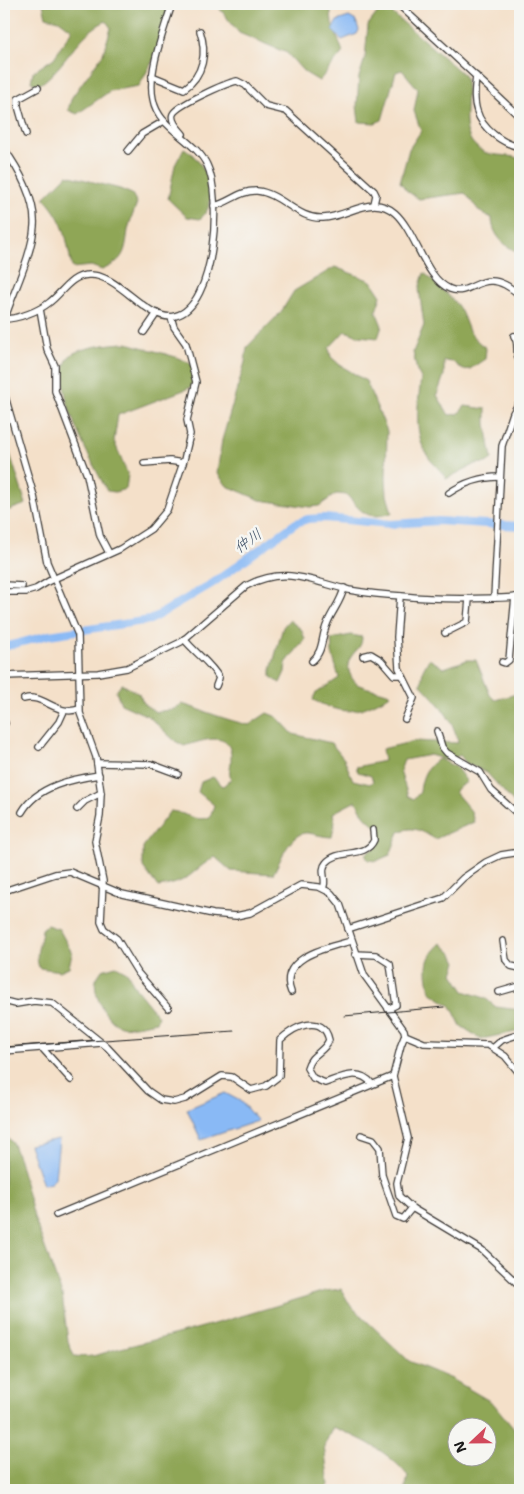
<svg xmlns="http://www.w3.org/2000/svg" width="524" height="1494" viewBox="0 0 524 1494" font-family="'Shantell Sans','Klee One',sans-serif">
<rect width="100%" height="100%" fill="#f6f6f2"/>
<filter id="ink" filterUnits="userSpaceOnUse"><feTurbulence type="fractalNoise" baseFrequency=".02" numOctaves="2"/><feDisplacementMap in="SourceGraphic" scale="10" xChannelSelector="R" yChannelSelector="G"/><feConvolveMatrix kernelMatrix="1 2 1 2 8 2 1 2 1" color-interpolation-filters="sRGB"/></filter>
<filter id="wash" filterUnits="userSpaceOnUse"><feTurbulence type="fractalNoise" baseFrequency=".0096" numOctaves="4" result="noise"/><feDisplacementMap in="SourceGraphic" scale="20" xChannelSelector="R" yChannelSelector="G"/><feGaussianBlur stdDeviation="1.12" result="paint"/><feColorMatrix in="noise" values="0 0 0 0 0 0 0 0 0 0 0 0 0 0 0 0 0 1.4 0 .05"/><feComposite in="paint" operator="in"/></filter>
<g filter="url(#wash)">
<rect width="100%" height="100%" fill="#f4e0c9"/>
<!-- forest -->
<g fill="#8fa657" stroke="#56613a" fill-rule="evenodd">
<path d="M43 4H95L96 7 105 4H169L156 55 139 86 110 91 77 114 68 110 72 97 103 54 111 28 106 21C77 34 65 68 39 85L31 82 33 72 54 58 72 30 59 20 46 17Z"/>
<polygon points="216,4 330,4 332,23 343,52 319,81 304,72 287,53 239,33"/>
<path d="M383 5 464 75C473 97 455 132 479 149 490 158 507 153 520 159V253C505 247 492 235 492 218L480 212 465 193 419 199 407 191 400 182 409 149 421 131 414 111 418 89 402 70 396 72 382 120 375 123 359 122 357 106 359 77 365 58 368 25Z"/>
<path d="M184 148C206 161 222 201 200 219L187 217 168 199 175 165Z"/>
<path d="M67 175 120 189 132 194 137 203C134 212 130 221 128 230 125 252 125 260 102 270L91 266 72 268C66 237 66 223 44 198Z"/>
<path d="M335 267 371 281 381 296 376 311 382 326 378 338 359 336 345 331 329 348 331 357 340 365 366 381 387 431 386 478 387 495 392 513C367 520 363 514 347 495L336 494 319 506 310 507 260 500 227 486 217 473 222 440 245 362 247 347 281 312 294 291Z"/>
<path d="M424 273C429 276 454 301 458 306 470 326 463 331 486 348L485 359 470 369 463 370 453 362 444 361V375L437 395 449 415 458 414 465 406 486 409V424L492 459 486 463 475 464 446 479C441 469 432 464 427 455 413 432 418 404 421 378L417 371 413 352 424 325 419 289Z"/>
<path d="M127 343 176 357 192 364 195 379 192 387 118 415 114 441 128 475 126 489 115 492 107 491C92 462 50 389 68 358 75 347 115 343 127 343Z"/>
<polygon points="4,435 26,504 4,512"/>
<polygon points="289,620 301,629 305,639 286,663 285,672 280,683 271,677 271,670 283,627"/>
<path d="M351 635 362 637C362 648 356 649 351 657 345 665 350 680 359 685 368 689 380 690 390 694L389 696C356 714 346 716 313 700L315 694 339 678 332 653 331 639Z"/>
<path d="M429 659 444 668 467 660H476L490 695 495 700 520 693V810L487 773 466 763 460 755 450 761 430 755 404 760 400 771 408 796 414 799 420 792C421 779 426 765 439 759L456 767 467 782 456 789 455 792 471 811 474 822 435 839C421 831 414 825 399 832L390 855 376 861 368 860 365 854 379 845C384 828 373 826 364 815 361 811 359 805 356 801L333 813 335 822 332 837C323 837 316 834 308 833 290 831 280 863 273 874L231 871 215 857C189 872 192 882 158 887L143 867V847L170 811C186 812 194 823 210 817L214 805 198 792 201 782 213 777 223 786 231 779C228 772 231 767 231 760 233 728 202 741 184 746L175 741 148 716 121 704 116 691 122 684 139 694 145 705 156 712 174 709 182 704C205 711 226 720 249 725L267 713 277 717 293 734 331 743 344 759 353 780 370 784 373 781 371 776 358 772 356 767 384 761 382 749 415 741 458 743C454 719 438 703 421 685L423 670Z"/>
<path d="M47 925 59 929 72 953 69 967 60 971 39 968C34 950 41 946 42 929Z"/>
<path d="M441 943 453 954 457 962 453 974 464 991 485 998 496 1007 520 1010V1031L481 1039 461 1026 451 1006 430 992C426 970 423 959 441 943Z"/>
<path d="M116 966 127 972 136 989 158 1016 156 1022C145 1024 131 1028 121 1026 107 1023 92 994 96 980 97 977 100 973 102 970Z"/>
<path d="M4 1134 12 1142 19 1160 34 1217 62 1295 68 1341 74 1356C96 1359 105 1351 125 1347 193 1331 259 1311 325 1291L341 1289 350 1305 409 1361 452 1379 493 1403 518 1434 520 1442V1473L514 1490H405L408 1476C388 1451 362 1439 333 1427L324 1446 329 1485 325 1490H4ZM456 1426H486V1456H456Z"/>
</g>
<!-- water -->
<g fill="#89b9f5" stroke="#526a88">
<polygon points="349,17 356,21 359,30 357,34 342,40 332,30 337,21"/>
<polygon points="225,1093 240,1101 258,1121 201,1140 187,1109"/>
<polygon points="59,1139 55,1178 51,1183 43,1185 29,1145"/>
</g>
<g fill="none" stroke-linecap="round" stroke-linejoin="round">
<!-- river -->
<polyline stroke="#89b9f5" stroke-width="8" points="4,647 49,635 150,620 213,583 296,523 308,519 324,518 391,524 438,521 520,526"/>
</g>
</g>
<g filter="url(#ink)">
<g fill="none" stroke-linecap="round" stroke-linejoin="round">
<!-- minor casing -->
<g stroke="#3c3936" stroke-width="8">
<g id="minor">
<polyline points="398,4 520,117"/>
<path d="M152 76 184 89C204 75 207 53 200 31"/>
<path d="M476 76C475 87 473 100 477 111 482 129 503 144 520 147"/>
<polyline points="26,134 18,106 18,99 38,88"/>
<path d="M183 134C179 129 170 121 173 114 177 105 226 83 237 81L245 85 266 106 286 111 374 191 376 195 374 204"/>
<path d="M4 149C19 169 36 201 34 226 32 256 13 292 4 321"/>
<polyline points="128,151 142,134 164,121"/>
<path d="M214 206C229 203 240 190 257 191 281 193 298 220 323 218 348 217 372 193 395 213 416 232 425 279 450 289 465 295 476 281 490 281 501 280 512 289 520 295"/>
<polyline points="40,309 47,349 55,366 55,391 87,475 100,536 109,553"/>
<path d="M4 319C18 319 39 311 50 302 63 292 70 276 88 275 118 272 147 323 175 316 216 307 222 195 207 165 195 139 158 129 153 99 147 73 164 30 172 4"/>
<polyline points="144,332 157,313"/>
<path d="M514 336C520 344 514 353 520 362"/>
<polyline points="4,393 34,496 47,562 78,635 80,713 96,757 101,793 100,816 95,841 103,881 101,922 104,929 117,939 138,973 168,1008"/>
<polyline points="144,463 170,461 183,463"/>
<path d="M449 493C465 482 481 477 500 477"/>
<polyline points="4,585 22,586"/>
<polyline points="4,592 26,592 36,589 49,581 120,549 151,529 167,510 184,460 190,434 187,420 196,382 186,344 174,327 171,317"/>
<polyline points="400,596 397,637 399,668 414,698 405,719"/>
<polyline points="494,598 502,446 513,413 520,401"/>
<polyline points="445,633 467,622 469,599"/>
<path d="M184 639C194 652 212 664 219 678L216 686"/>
<polyline points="363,656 371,654 381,660 394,675 402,675"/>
<path d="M312 661C324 651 321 637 327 624 332 611 341 602 344 588"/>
<polyline points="502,662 505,663 509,660 515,597"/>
<path d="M4 676 98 673 127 668 181 642 246 586C285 565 310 581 349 590 366 593 384 595 402 596 441 600 481 599 520 597"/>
<path d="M24 699C43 693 57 717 79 709"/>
<polyline points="4,721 5,723"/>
<polyline points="437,731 442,747 447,753 480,772 491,790 520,816"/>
<polyline points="39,747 59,722 64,711"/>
<polyline points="97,763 151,764 178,774"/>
<polyline points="77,809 85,801 101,793"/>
<path d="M22 812C37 786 72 779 99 775"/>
<path d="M323 888C328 880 319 871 326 863 338 848 366 859 374 840L373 830"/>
<polyline points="4,891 55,874 70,872 122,894 213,914 236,916 250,913 301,885 319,887 331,893 340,904 364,975 404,1030 405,1035 424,1043 488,1045 505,1056 520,1074"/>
<polyline points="348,929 443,898 463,878 486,862 501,855 520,852"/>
<polyline points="503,941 506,960 511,966 520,968"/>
<polyline points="355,954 376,955 390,964 396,1005 388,1009"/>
<path d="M291 992C277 957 329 947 351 941"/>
<polyline points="499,992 520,986"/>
<path d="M4 1001 16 1004 34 1001 52 1003 107 1047 148 1091 161 1100 174 1102 185 1099 222 1076 232 1077 251 1090 266 1086 279 1076 280 1040C293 1027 323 1012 329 1040 324 1053 311 1053 307 1068L313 1078 325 1083C340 1078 359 1067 372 1084"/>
<polyline points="405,1035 401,1045 393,1076 408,1138 397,1183 399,1196 412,1208 482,1250 520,1286"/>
<polyline points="494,1047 502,1040 520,1034"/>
<polyline points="42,1048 71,1080"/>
<polyline points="4,1051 101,1043"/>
<polyline points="361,1135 373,1139 380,1148 382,1175 396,1216 403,1219 412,1208"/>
<polyline points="56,1215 393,1076"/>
</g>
</g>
<!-- minor -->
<use href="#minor" stroke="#fff" stroke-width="5.5"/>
<!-- rail -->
<g stroke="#1c1c1c" stroke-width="1">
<polyline points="344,1016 444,1007"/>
<polyline points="4,1047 234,1031"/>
</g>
</g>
</g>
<g text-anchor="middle" stroke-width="5" stroke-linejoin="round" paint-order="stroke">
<!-- water labels -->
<g font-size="15" font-style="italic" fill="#425368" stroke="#f6f6f2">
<text transform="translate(248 541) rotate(-36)" y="5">仲川</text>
</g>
</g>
<!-- margin -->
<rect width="524" height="1494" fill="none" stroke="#f6f6f2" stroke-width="20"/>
<!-- north arrow -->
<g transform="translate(472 1442) rotate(248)"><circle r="24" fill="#f6f6f2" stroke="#9f9f9c"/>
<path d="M0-4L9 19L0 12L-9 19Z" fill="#d1495b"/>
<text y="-8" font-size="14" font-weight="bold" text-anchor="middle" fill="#1c1c1c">N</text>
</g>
</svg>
